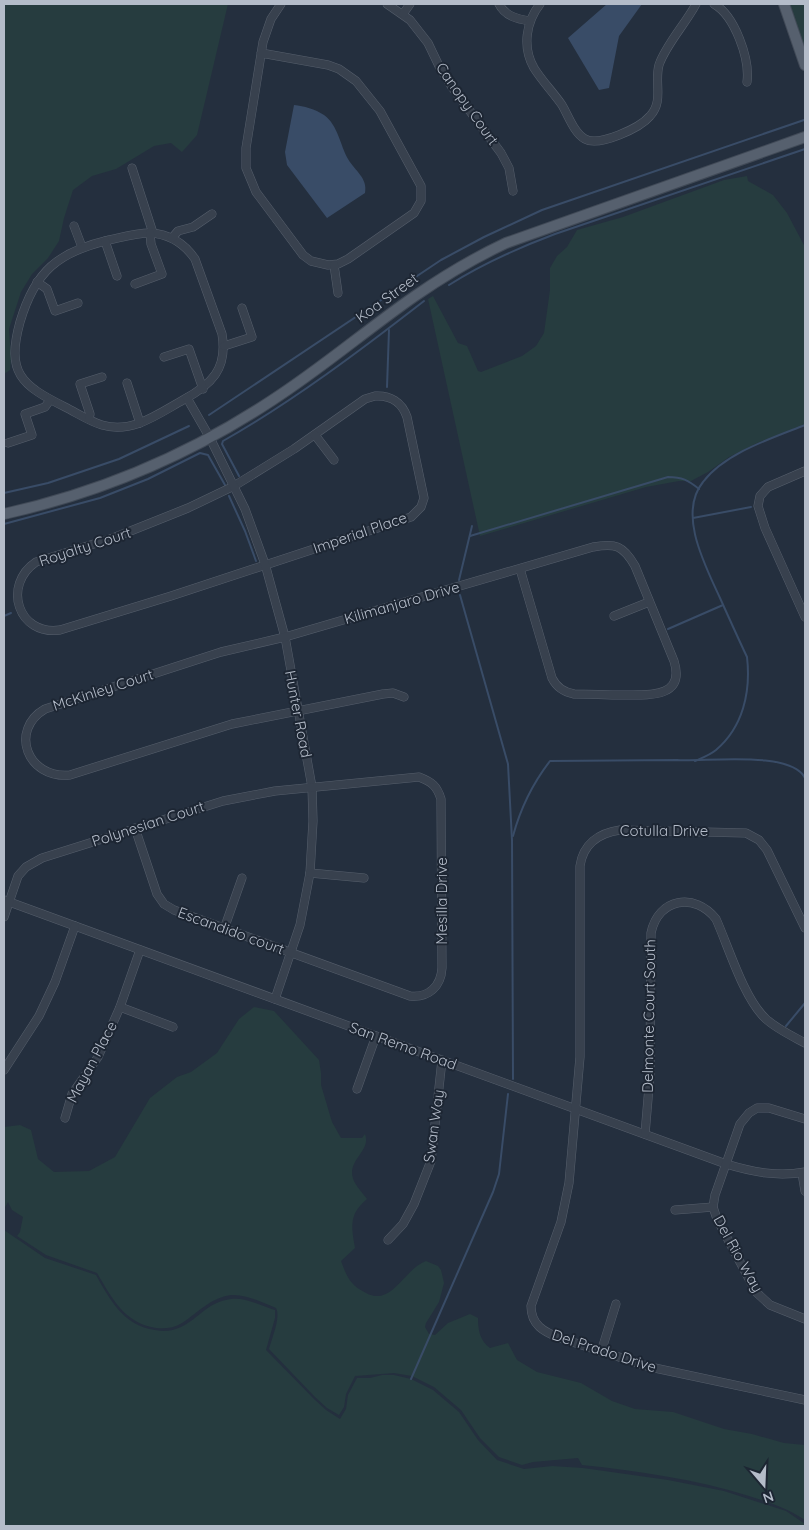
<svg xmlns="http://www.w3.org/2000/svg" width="809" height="1530" viewBox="0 0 809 1530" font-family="Quicksand,sans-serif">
<rect width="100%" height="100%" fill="#242f3e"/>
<!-- green -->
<g fill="#263c3f">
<polygon points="4,4 228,4 197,135 182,152 171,143 154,146 116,169 92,176 73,190 64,218 59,241 48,258 32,274 21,292 9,329 11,356 10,370 4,374"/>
<polygon points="787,4 805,4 805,56"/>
<polygon points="747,176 748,181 773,195 787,213 805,247 805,424 757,443 729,457 708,472 691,481 679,481 646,487 480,536 428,299 433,296 458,343 467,346 478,371 481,372 522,356 536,346 544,333 550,290 550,268 557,256 567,247 577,230 623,217 724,180"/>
<path d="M254 1007 274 1011 319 1060 321 1073V1085L332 1122 341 1138H362L365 1134C372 1152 343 1161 355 1183 358 1188 363 1194 367 1199 349 1214 351 1226 355 1248L341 1261C347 1277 350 1285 366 1293 392 1307 404 1269 426 1261L438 1266 441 1270 444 1283 439 1302 426 1323 425 1327 429 1334 435 1335 448 1323 470 1314 478 1318C478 1330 480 1341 490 1348L508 1343 517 1360 537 1372 581 1383 612 1401 635 1409 673 1412 724 1429 752 1434 784 1443 805 1445V1520C785 1507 771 1503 749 1496 695 1479 638 1471 582 1465L578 1458 533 1462 522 1465 499 1457 480 1438 461 1410 434 1387 412 1376 394 1373 355 1376 346 1394 344 1407 339 1415 327 1408 315 1397 269 1349C272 1338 281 1317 276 1308 263 1303 246 1294 232 1295 211 1297 199 1312 182 1323 174 1328 165 1329 156 1328 124 1323 112 1298 97 1273L46 1255 17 1236 20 1232 23 1217 12 1210 8 1202 4 1209V1127L20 1125 31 1130 38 1159 54 1172 89 1171 115 1157 150 1098 177 1077 191 1072 217 1053 239 1019Z"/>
<path d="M4 1230 45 1258 96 1275C110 1300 124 1326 155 1330 165 1332 172 1331 181 1327 200 1318 207 1302 231 1299 245 1297 262 1306 275 1310V1318L266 1350 314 1399 326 1410 340 1419 346 1409 348 1395 357 1378H370L382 1375H394L411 1379 433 1390 459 1412 478 1440 497 1460 524 1469 552 1466 583 1468 668 1480 724 1491 786 1511 805 1524V1526H4Z"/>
</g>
<!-- water -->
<g fill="#394c67">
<polygon points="607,4 642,4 619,36 609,88 599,90 568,38"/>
<path d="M294 105C304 106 315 109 324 115 338 125 340 145 348 159 355 171 368 178 365 193L327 218 287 165 285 152Z"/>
</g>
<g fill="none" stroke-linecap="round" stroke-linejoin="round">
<!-- stream -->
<g stroke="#394c67" stroke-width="2">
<path d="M449 285C482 264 518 248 555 234L805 149"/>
<polyline points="387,387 389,330"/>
<polyline points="209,415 441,260 484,237 542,210 804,120"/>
<path d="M239 476 222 444 223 441C292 402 361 350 424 301"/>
<polyline points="4,493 48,483 119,459 189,426"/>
<polyline points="229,496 245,531 256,561"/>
<polyline points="693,518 751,507"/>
<polyline points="4,524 100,498 148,479 200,453 208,455 225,485"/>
<path d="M470 536 668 477C682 477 688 480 699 489"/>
<polyline points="459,580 472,526"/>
<polyline points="460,595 508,764 512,840 513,1079"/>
<polyline points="4,616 11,613"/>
<polyline points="668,629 723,605"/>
<path d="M695 761C702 758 710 755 716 750 743 727 751 692 747 657 738 638 729 618 720 598 706 567 677 514 703 482 725 453 772 438 805 425"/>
<path d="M513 836C520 810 533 783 550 761L677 760C705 762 791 750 805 778"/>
<polyline points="786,1026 805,1003"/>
<polyline points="411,1379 493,1192 499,1174 508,1094"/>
</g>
<!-- minor casing -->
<g stroke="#565f6c" stroke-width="9">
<g id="minor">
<polyline points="387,4 410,20 428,43 440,68 452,87 501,153 509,168 513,191"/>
<path d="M499 4C505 16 517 19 530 21"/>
<path d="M540 4C526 22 522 47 534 68 542 81 553 92 562 105 568 115 574 133 585 139 599 147 640 128 650 116 664 101 654 83 659 65 665 46 686 23 696 4"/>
<path d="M714 4C735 16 750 59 747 82"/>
<polyline points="403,14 410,4"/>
<polyline points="261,53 328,65 339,69 356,81 380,111 421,186 421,201 414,213 348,259 338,264 328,265 311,261 303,255 256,192 246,168 246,148 263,42 271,19 281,4"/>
<polyline points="132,168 153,233"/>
<polyline points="74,226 82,247"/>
<path d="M150 233C169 234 184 243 195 259L222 334C228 369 211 385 183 400 158 414 132 434 102 425 89 421 77 413 65 407 21 385 6 373 20 322 35 271 58 252 109 240 123 237 136 233 150 233Z"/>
<polyline points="172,238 178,231 193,227 212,214"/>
<polyline points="105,241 117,276"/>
<polyline points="334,265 338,293"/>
<polyline points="37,282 47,289 55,311 78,303"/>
<polyline points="135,284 162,274 151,244 150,233"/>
<polyline points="224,346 252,337 242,308"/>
<polyline points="164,357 189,349 203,389"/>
<polyline points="127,383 140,423"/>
<path d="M375 396C390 395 402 402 407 417L424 498 421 507 411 517 171 596 60 630C18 636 2 585 36 562L113 538 188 508 234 486 294 449 365 399Z"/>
<polyline points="187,398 210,438 245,509 265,564 285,637 312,787 313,821 310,873 300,925 275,999"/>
<polyline points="89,419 90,414 80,384 102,377"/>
<polyline points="315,435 334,460"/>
<polyline points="8,443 32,435 25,414 45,407 50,400"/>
<polyline points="805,471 768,487 760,496 758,506 765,528 805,617"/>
<polyline points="614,616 649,602"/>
<path d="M404 697 393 693 383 694 232 724 70 775C27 779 9 730 45 709L221 652 285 637 593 547C615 543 623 545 635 566L674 661C686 699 646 695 622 695 606 695 590 694 574 694 564 692 557 688 552 678L520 569"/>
<polyline points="310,873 364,878"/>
<path d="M4 900 726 1164C753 1172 777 1177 805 1172"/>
<path d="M4 917 18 876 26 867 42 858 223 801 275 791 419 777C432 782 437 786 441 799L442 968C441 986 429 998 410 996L174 910 164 904 157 894 135 828"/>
<path d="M805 928 767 850 759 840 746 833 620 830C599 833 583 844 580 866V1057L569 1183 561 1222 531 1306C531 1325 544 1332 560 1338L650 1367 805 1400"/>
<polyline points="224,929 242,878"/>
<polyline points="120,1007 173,1027"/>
<polyline points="4,1070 39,1016 55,982 75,926"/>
<polyline points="357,1089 376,1036"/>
<polyline points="65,1118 72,1094 98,1057 120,1007 140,950"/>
<polyline points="805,1119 769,1108 757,1108 749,1113 740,1124 715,1195 713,1207 717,1219 756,1292 770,1305 805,1319"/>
<path d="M645 1134 650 1075 651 933C658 898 695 892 716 919 729 948 744 999 766 1019 777 1029 792 1036 805 1043"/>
<polyline points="802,1173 805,1191"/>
<polyline points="675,1210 713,1207"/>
<polyline points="388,1240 403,1224 414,1204 431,1161 442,1060"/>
<polyline points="601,1352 616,1304"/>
</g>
</g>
<!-- major casing -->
<g stroke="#414a57" stroke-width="12">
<g id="major">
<polyline points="784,4 805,65"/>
<path d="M4 514C99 493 189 455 271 401 321 369 366 330 415 296 444 276 474 258 506 243L805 137"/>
</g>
</g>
<!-- minor -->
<use href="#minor" stroke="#38414e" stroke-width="8"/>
<!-- major -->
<use href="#major" stroke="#56606e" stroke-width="10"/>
</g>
<g text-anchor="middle" stroke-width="4" stroke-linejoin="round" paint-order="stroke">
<!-- street labels -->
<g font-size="15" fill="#b4bcc9" stroke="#1d2633">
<text transform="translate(467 104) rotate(55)" y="5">Canopy Court</text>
<text transform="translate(387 298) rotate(-36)" y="5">Koa Street</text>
<text transform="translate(360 533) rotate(-19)" y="5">Imperial Place</text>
<text transform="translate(85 547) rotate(-18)" y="5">Royalty Court</text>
<text transform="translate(402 603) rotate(-16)" y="5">Kilimanjaro Drive</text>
<text transform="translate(103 690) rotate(-18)" y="5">McKinley Court</text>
<text transform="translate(298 714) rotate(79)" y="5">Hunter Road</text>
<text transform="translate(148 824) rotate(-18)" y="5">Polynesian Court</text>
<text x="664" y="836">Cotulla Drive</text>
<text transform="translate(442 901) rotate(-90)" y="5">Mesilla Drive</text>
<text transform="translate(231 931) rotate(20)" y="5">Escandido court</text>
<text transform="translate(649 1016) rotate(-89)" y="5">Delmonte Court South</text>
<text transform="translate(403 1046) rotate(20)" y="5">San Remo Road</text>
<text transform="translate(92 1062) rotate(-62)" y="5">Mayan Place</text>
<text transform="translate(434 1126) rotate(-82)" y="5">Swan Way</text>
<text transform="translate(738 1254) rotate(61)" y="5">Del Rio Way</text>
<text transform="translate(604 1351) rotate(18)" y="5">Del Prado Drive</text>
</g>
</g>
<!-- border -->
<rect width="809" height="1530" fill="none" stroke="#b4bcc9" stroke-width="10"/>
<!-- north arrow -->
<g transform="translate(764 1485) rotate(161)" stroke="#1d2633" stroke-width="4" paint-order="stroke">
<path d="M0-4L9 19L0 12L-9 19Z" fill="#b4bcc9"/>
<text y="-8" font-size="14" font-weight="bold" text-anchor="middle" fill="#b4bcc9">N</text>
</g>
</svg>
